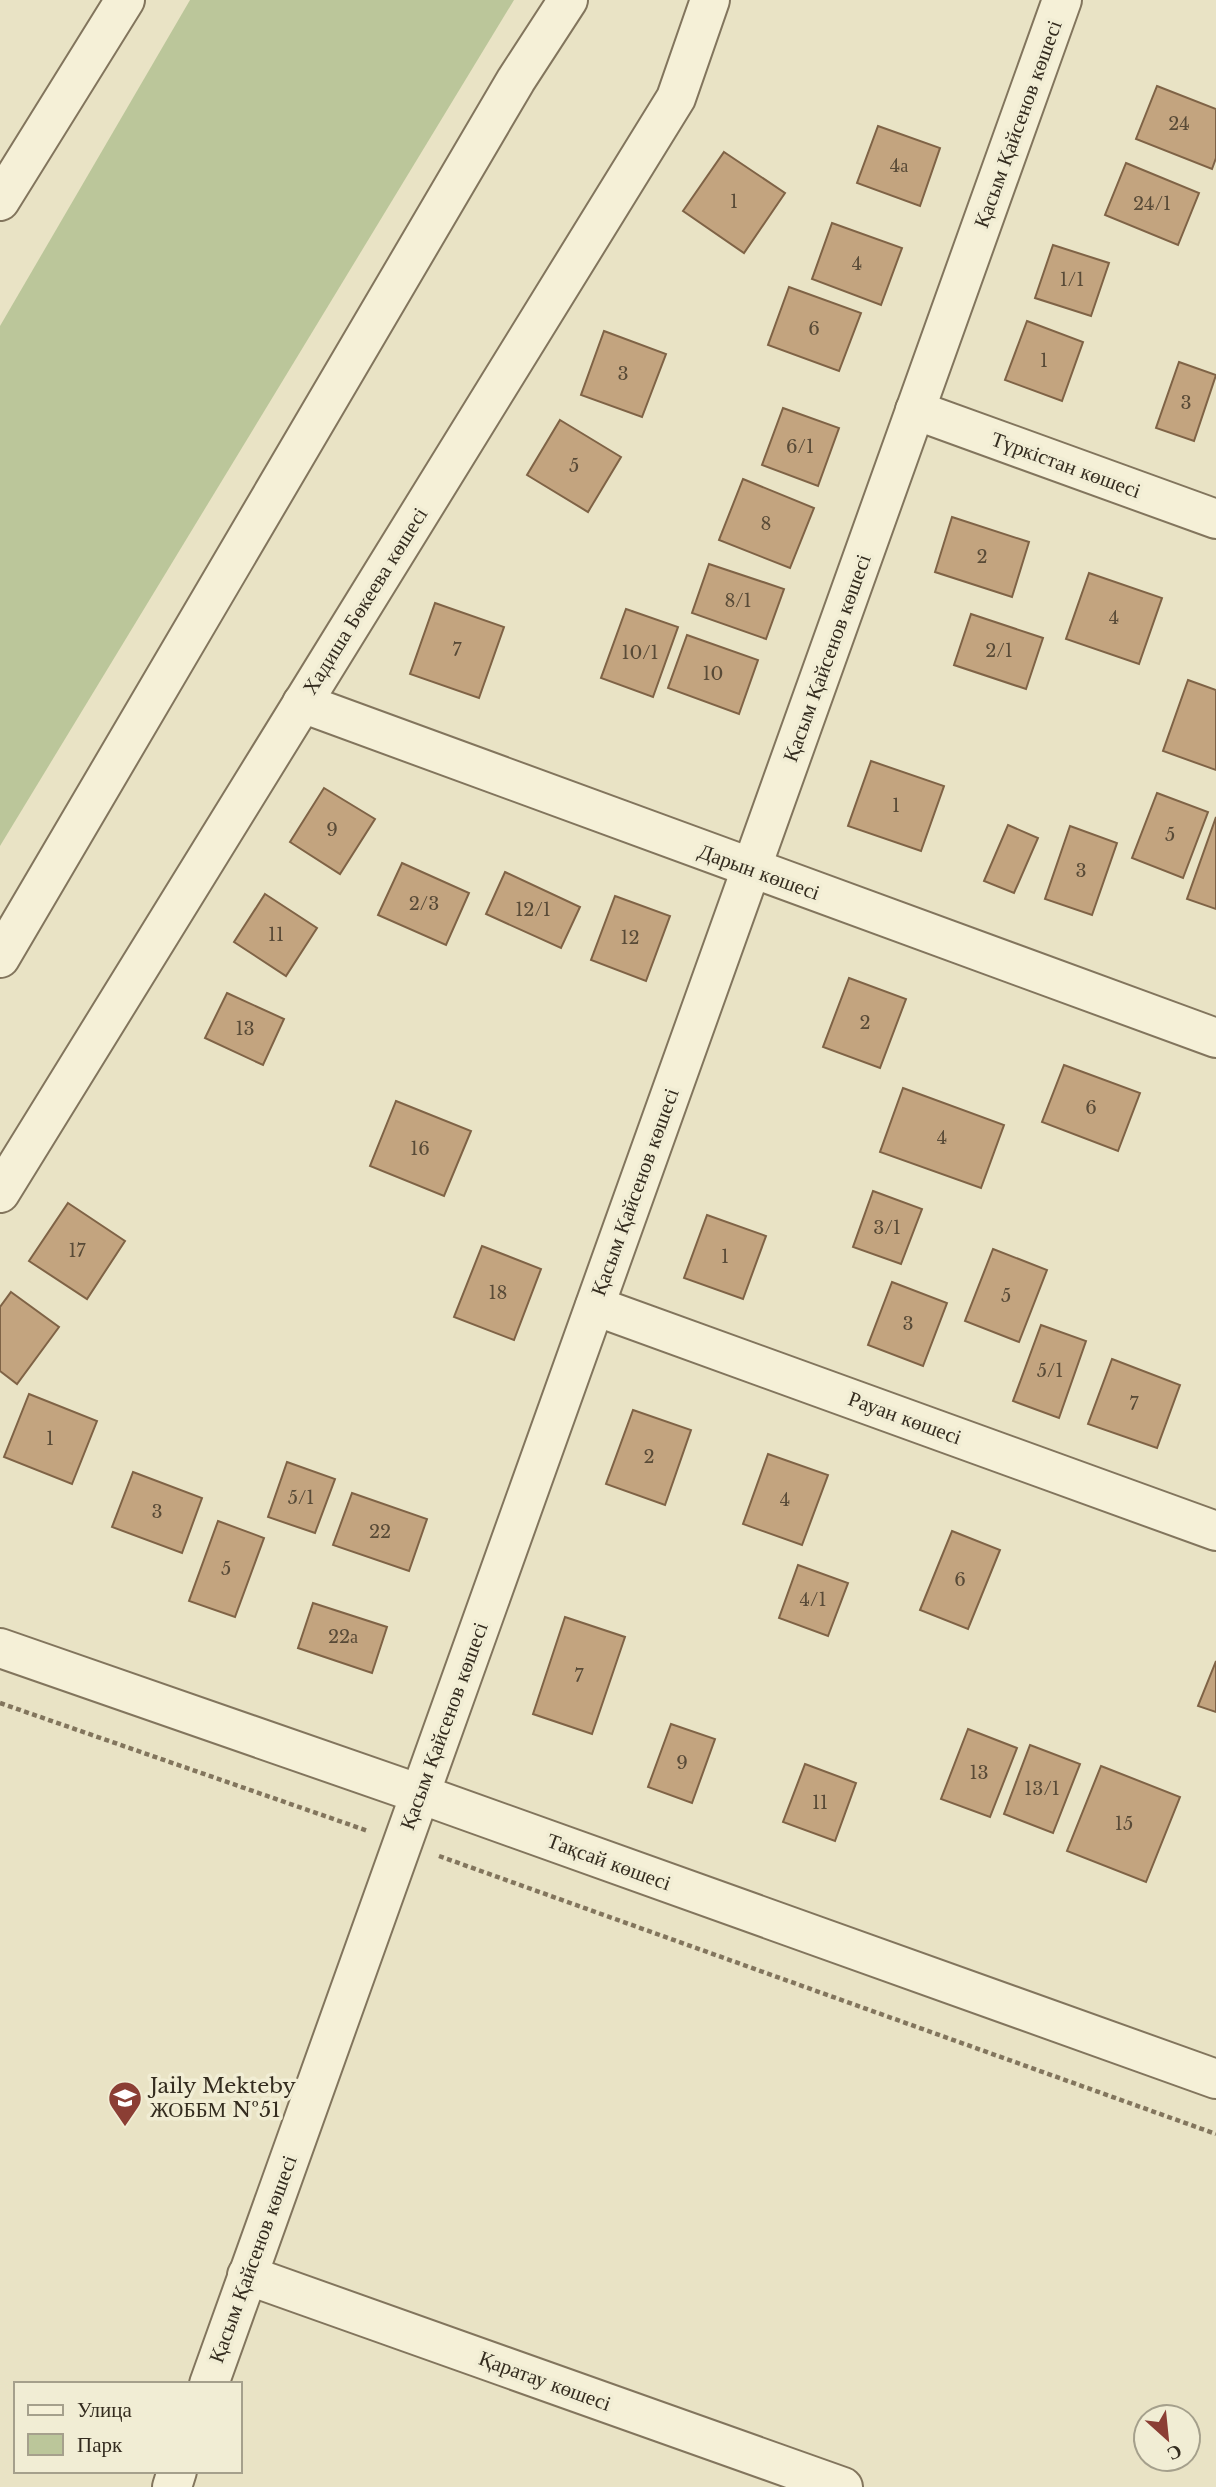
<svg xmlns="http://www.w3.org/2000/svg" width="1216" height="2487" viewBox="0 0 1216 2487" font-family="'Libre Baskerville',serif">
<rect width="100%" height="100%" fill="#e9e3c5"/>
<!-- green -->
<polygon fill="#bbc69a" points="190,0 514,0 0,846 0,326"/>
<!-- building -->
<g fill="#c3a47f" stroke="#7f6346" stroke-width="2">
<polygon points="1157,86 1216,109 1216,158 1212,169 1136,139"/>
<polygon points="878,126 940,148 920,206 857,183"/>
<polygon points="724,152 785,193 744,253 683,211"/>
<polygon points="1126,163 1199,193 1178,245 1105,215"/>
<polygon points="832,223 902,248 881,305 812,279"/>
<polygon points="1053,245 1109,263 1091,316 1035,298"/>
<polygon points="789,287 861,313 839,371 768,345"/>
<polygon points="1027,321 1083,342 1062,401 1005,380"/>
<polygon points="604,331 666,354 642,417 581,395"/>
<polygon points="1179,362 1216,375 1194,441 1156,428"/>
<polygon points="783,408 839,428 818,486 762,465"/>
<polygon points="560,420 621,457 588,512 527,475"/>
<polygon points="743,479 814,508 790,568 719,540"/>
<polygon points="952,517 1029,542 1012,597 935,572"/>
<polygon points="709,564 784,589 766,639 692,613"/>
<polygon points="1089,573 1162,598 1139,664 1066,639"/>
<polygon points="435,603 504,627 479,698 410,674"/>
<polygon points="626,609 678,627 653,697 601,678"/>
<polygon points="971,614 1043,638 1026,689 954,665"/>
<polygon points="687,635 758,660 739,714 668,688"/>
<polygon points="1188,680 1216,690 1216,770 1163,751"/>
<polygon points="871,761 944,786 921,851 848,826"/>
<polygon points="324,788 375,819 340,874 290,842"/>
<polygon points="1157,793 1208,812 1183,878 1132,858"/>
<polygon points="1216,817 1216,909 1187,899"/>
<polygon points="1008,825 1038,838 1014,893 984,881"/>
<polygon points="1070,826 1117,843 1092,915 1045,899"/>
<polygon points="402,863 469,893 446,945 378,915"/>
<polygon points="505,872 580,907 561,948 486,914"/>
<polygon points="265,894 317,928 286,976 234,942"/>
<polygon points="615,896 670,916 646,981 591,960"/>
<polygon points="849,978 906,999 880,1068 823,1047"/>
<polygon points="227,993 284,1019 263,1065 205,1038"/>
<polygon points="1064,1065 1140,1093 1118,1151 1042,1122"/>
<polygon points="903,1088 1004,1125 981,1188 880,1152"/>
<polygon points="396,1101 471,1131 444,1196 370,1166"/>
<polygon points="873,1191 922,1209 901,1264 853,1247"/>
<polygon points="68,1203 125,1241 87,1299 29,1261"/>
<polygon points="707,1215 766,1236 743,1299 684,1278"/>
<polygon points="482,1246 541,1269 514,1340 454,1317"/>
<polygon points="993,1249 1047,1270 1019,1342 965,1321"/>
<polygon points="892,1282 947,1303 923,1366 868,1345"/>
<polygon points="11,1292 59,1327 17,1384 0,1371 0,1307"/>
<polygon points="1041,1325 1086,1341 1059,1418 1013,1401"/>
<polygon points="1112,1359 1180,1385 1157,1448 1088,1424"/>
<polygon points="29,1394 97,1421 72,1484 4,1457"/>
<polygon points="633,1410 691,1430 665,1505 606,1484"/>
<polygon points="768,1454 828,1475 802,1545 743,1524"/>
<polygon points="287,1462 335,1479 315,1533 268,1517"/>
<polygon points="133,1472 202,1498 182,1553 112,1527"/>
<polygon points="352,1493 427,1519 409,1571 333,1545"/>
<polygon points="218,1521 264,1538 235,1617 189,1601"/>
<polygon points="952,1531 1000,1550 968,1629 920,1610"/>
<polygon points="798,1565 848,1583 828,1636 779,1618"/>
<polygon points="313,1603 387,1627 372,1673 298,1648"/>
<polygon points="565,1617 625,1637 592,1734 533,1714"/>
<polygon points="1216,1661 1216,1712 1198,1706"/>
<polygon points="671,1724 715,1739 692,1803 648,1787"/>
<polygon points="968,1729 1017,1748 990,1817 941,1799"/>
<polygon points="1030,1745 1080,1764 1053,1833 1004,1814"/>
<polygon points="805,1764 856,1783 835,1841 783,1822"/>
<polygon points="1101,1766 1180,1797 1146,1882 1067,1851"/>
</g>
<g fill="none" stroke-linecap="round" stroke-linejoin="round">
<!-- street casing -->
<g stroke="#82755d" stroke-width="42">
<g id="street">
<polyline points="0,201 125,0"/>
<polyline points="915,410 1216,519"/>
<polyline points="302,703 1216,1038"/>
<polyline points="0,958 516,80 568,0"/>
<polyline points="0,1193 676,98 710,0"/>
<polyline points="595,1306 1216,1531"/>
<polyline points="0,1648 420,1794 1216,2079"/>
<polyline points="247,2275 843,2487"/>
<polyline points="209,2384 1062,0"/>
<polyline points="172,2487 177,2471"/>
</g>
</g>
<!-- path -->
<g stroke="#82755d" stroke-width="4.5" stroke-dasharray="5 3.5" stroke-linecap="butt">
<polyline points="0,1703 368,1831"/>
<polyline points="439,1856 1216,2134"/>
</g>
<!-- street -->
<use href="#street" stroke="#f5f0d7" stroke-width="38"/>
</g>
<!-- icons -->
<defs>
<g id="school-pin" transform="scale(1.75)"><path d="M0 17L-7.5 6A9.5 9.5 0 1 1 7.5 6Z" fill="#8b3e34" stroke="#f1edd4"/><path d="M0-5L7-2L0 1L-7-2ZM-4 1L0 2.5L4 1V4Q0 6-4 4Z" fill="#fff"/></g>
</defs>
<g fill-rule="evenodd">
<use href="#school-pin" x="125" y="2098"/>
</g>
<g text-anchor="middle" stroke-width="7" stroke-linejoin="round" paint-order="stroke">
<!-- number labels -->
<g font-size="18" fill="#584a37">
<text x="1179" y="130">24</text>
<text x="899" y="172">4а</text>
<text x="734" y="208">1</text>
<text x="1152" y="210">24/1</text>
<text x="857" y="270">4</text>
<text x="1072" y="286">1/1</text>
<text x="814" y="335">6</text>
<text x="1044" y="367">1</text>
<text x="623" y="380">3</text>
<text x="1186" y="409">3</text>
<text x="800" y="453">6/1</text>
<text x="574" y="472">5</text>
<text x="766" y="530">8</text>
<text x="982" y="563">2</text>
<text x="738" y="607">8/1</text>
<text x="1114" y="624">4</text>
<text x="457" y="656">7</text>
<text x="999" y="657">2/1</text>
<text x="640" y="659">10/1</text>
<text x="713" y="680">10</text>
<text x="896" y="812">1</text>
<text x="332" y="836">9</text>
<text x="1170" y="841">5</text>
<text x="1081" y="877">3</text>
<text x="424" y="910">2/3</text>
<text x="533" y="916">12/1</text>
<text x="276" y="941">11</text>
<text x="630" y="944">12</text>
<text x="865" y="1029">2</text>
<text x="245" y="1035">13</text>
<text x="1091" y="1114">6</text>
<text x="942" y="1144">4</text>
<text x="420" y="1155">16</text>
<text x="887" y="1234">3/1</text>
<text x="77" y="1257">17</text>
<text x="725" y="1263">1</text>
<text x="498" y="1299">18</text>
<text x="1006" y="1302">5</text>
<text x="908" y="1330">3</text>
<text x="1050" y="1377">5/1</text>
<text x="1134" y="1410">7</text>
<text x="50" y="1445">1</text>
<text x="649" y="1463">2</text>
<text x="301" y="1504">5/1</text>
<text x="785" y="1506">4</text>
<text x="157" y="1518">3</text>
<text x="380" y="1538">22</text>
<text x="226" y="1575">5</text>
<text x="960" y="1586">6</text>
<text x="813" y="1606">4/1</text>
<text x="343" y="1643">22а</text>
<text x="579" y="1682">7</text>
<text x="682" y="1769">9</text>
<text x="979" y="1779">13</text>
<text x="1042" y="1795">13/1</text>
<text x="820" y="1809">11</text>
<text x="1124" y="1830">15</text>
</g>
<!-- street labels -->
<g font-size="21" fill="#342c1f" stroke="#f1edd4">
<text transform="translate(1018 124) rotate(-70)" y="7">Қасым Қайсенов көшесі</text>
<text transform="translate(1066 465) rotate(20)" y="7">Түркістан көшесі</text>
<text transform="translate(365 601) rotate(-58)" y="7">Хадиша Бөкеева көшесі</text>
<text transform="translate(827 658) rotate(-70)" y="7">Қасым Қайсенов көшесі</text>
<text transform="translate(759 872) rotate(20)" y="7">Дарын көшесі</text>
<text transform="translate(635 1192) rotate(-70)" y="7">Қасым Қайсенов көшесі</text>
<text transform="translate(905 1418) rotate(20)" y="7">Рауан көшесі</text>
<text transform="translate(444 1726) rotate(-70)" y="7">Қасым Қайсенов көшесі</text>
<text transform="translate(609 1862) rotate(20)" y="7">Тақсай көшесі</text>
<text transform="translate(253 2259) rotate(-70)" y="7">Қасым Қайсенов көшесі</text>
<text transform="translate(545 2381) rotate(20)" y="7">Қаратау көшесі</text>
</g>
<!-- poi labels -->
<g font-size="21" fill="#342c1f" stroke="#f1edd4" text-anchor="start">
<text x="150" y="2093">Jaily Mekteby<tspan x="150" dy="24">ЖОББМ №51</tspan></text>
</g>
</g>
<!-- legend -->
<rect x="14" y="2382" width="228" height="91" fill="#f1edd4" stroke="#a5a08c" stroke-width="2"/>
<rect x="28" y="2405" width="35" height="10" fill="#f5f0d7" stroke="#a5a08c" stroke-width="2"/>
<text x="77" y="2417" font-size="21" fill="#342c1f">Улица</text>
<rect x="28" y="2434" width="35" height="21" fill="#bbc69a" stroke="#a5a08c" stroke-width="2"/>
<text x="77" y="2452" font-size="21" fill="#342c1f">Парк</text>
<!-- north arrow -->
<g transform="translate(1167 2438) rotate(153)"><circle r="33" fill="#f1edd4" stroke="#a5a08c" stroke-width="2"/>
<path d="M0-5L12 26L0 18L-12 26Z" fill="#8b3e34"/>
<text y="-10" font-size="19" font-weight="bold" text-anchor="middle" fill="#342c1f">С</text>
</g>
</svg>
